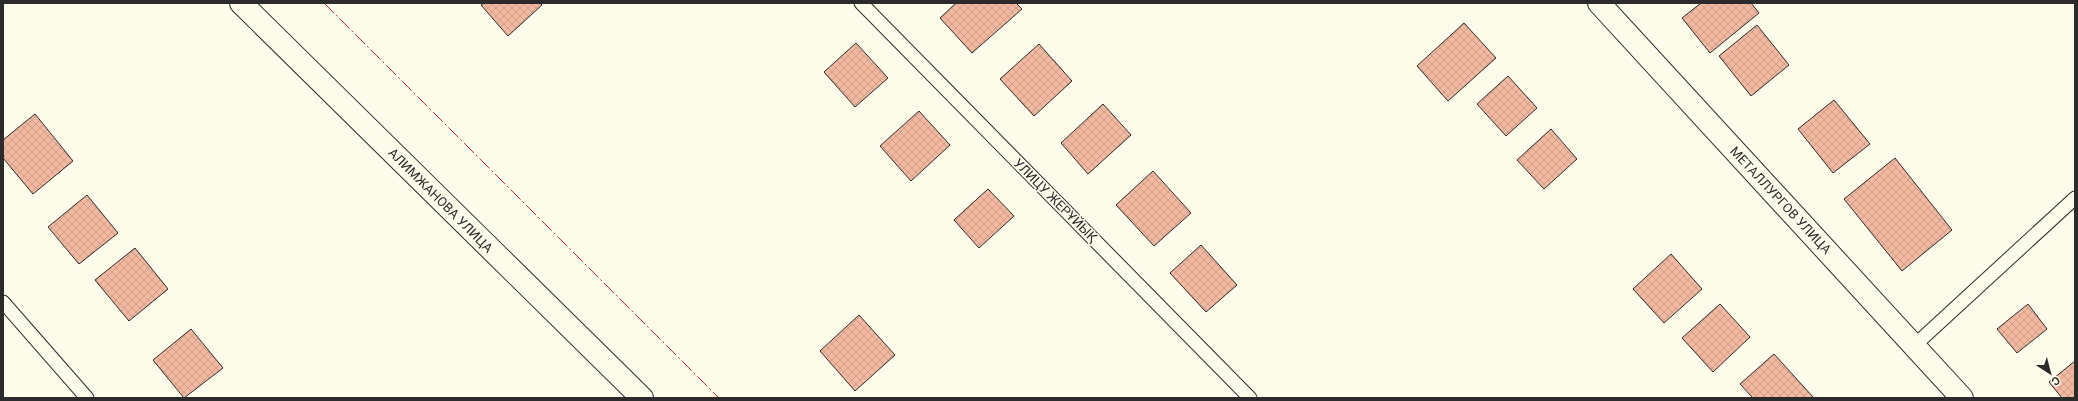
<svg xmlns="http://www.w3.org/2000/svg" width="2078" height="401" viewBox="0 0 2078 401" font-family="Roboto,sans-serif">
<defs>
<pattern id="building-cross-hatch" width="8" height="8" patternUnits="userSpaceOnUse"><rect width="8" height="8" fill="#f2b8a0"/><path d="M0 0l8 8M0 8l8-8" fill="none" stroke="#d09e8a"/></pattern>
</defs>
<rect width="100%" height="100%" fill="#fdfbea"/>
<!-- building -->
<g fill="url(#building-cross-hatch)" stroke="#2b2b2b">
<polygon points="484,3 540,3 542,5 508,36 481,5"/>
<polygon points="956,3 1016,3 1022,9 972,53 940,18"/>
<polygon points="1701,3 1751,3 1759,13 1710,53 1682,18"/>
<polygon points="1464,23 1496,58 1448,101 1417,66"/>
<polygon points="1757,25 1789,65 1751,96 1719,56"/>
<polygon points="856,43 888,78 855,107 824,72"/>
<polygon points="1039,44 1072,81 1034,116 1000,79"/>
<polygon points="1508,76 1537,108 1506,136 1477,104"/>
<polygon points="1834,100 1870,144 1833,173 1798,129"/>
<polygon points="1103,104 1131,135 1088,174 1061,143"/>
<polygon points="919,111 950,145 911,181 880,146"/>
<polygon points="35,114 73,161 33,194 3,158 3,140"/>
<polygon points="1551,129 1577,159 1544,189 1517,160"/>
<polygon points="1895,158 1952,230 1902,271 1844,199"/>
<polygon points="1153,171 1191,213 1154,246 1116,205"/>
<polygon points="988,189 1014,216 979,248 954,220"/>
<polygon points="87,195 118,233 79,264 48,227"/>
<polygon points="1201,245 1237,285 1206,312 1170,273"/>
<polygon points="135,248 168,289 129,321 95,280"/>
<polygon points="1671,254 1702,289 1664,323 1633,289"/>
<polygon points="1720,304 1750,337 1713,372 1682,338"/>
<polygon points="2028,304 2047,329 2017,353 1997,329"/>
<polygon points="859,315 895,355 855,391 820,351"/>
<polygon points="191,329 223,368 184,398 153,360"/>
<polygon points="1774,354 1813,397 1811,398 1753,398 1740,384"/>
<polygon points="2075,361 2075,398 2062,398 2049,382"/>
</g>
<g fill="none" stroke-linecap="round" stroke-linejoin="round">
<!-- lane casing -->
<g stroke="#2b2b2b" stroke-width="15">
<g id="lane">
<polyline points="861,3 1250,398"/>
<polyline points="3,302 87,398"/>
<polyline points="1915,345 2075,198"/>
</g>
</g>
<!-- street casing -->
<g stroke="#2b2b2b" stroke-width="24">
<g id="street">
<polyline points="241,3 642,398"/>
<polyline points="1599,3 1962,398"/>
</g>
</g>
<!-- lane -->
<use href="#lane" stroke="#fdfbea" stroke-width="13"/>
<!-- street -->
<use href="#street" stroke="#fdfbea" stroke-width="22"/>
<!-- power -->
<polyline stroke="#c62828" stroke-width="1" stroke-dasharray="14 3 2 3" stroke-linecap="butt" points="324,3 719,398"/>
</g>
<g text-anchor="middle" stroke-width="3" stroke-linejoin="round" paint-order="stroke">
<!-- street labels -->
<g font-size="13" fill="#2b2b2b" stroke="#fdfbea">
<text transform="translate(441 200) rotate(45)" y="5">АЛИМЖАНОВА УЛИЦА</text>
<text transform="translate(1056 200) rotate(45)" y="5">УЛИЦУ ЖЕРҰЙЫҚ</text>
<text transform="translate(1781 200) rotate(47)" y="5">МЕТАЛЛУРГОВ УЛИЦА</text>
</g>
</g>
<!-- border -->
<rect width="2078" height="401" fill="none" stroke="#2b2b2b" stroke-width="8"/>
<!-- north arrow -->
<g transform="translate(2050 373) rotate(144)" stroke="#fdfbea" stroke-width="3" paint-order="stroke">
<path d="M0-3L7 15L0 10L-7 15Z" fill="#2b2b2b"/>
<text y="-6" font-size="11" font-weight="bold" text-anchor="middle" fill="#2b2b2b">С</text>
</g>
</svg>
